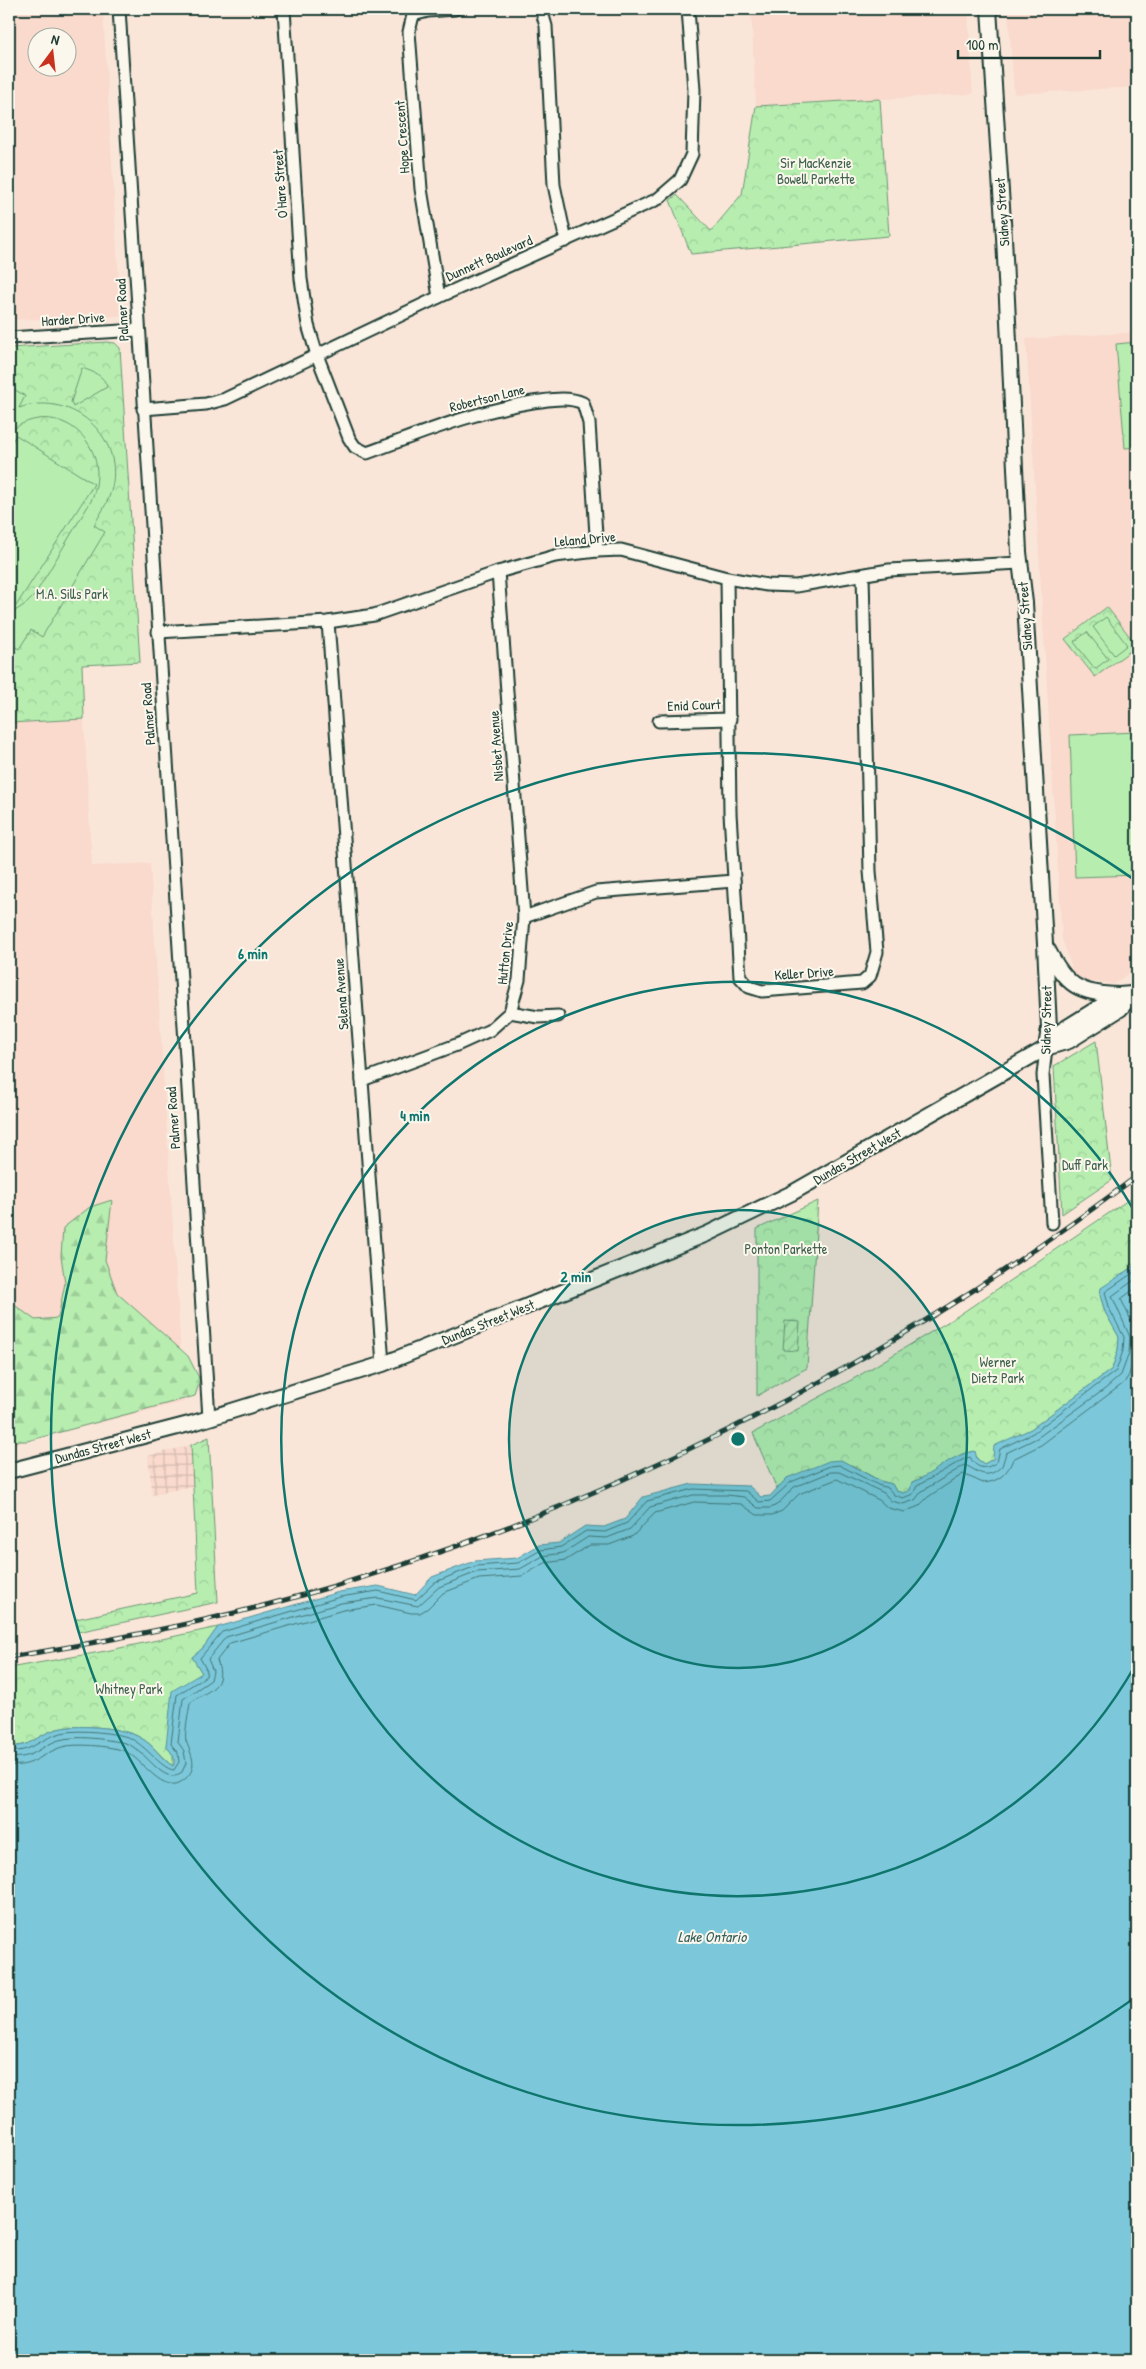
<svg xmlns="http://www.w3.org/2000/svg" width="1146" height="2369" viewBox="0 0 1146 2369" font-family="'Patrick Hand',sans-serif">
<defs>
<pattern id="industrial-grid" width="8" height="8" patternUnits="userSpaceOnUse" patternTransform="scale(1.25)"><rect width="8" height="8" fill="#f9dacc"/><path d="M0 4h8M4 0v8" fill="none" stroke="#d5bcb0"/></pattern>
<pattern id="forest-firs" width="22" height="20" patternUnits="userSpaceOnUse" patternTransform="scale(1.25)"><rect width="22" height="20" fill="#b7eeb0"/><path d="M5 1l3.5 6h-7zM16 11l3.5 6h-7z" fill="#9dcd98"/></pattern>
<pattern id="park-crowns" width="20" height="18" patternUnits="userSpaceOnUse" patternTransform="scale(1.25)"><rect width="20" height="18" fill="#b7eeb0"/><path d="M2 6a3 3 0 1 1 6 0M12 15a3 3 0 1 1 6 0" fill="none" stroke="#9dcd98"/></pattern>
<pattern id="garden-furrows" width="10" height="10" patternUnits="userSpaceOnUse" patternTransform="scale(1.25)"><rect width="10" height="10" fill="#b7eeb0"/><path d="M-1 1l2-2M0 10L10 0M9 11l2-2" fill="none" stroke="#9dcd98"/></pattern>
</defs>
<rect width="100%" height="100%" fill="#fae6d9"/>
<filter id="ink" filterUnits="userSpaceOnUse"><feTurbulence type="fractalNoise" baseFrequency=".02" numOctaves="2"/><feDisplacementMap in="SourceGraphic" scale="10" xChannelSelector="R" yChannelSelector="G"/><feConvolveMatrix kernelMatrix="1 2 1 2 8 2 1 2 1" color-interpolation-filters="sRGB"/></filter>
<g filter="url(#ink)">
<!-- built -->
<g fill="#f9dacc" fill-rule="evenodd">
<path d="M9 9H103L121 316 9 320ZM38 38H68V68H38Z"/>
<polygon points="751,9 968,9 973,94 756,106"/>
<polygon points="1008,9 1137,9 1137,87 1014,94"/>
<polygon points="1137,332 1137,967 1114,984 1076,980 1062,939 1026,339"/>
<polygon points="84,719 92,866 150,863 184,1402 9,1445 9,723"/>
</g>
<!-- industrial -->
<polygon fill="url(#industrial-grid)" points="191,1445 193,1486 152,1495 148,1456"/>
<!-- forest -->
<polygon fill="url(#forest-firs)" stroke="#6b9672" points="112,1200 105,1260 117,1293 188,1356 200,1380 195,1396 27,1441 9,1441 9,1301 35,1320 58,1318 65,1283 61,1256 63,1228 90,1207"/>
<!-- park -->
<g fill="url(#park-crowns)" stroke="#6b9672">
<polygon points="880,99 889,236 691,254 670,200 677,195 711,231 742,194 756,106"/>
<polygon points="107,342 115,343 120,348 140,662 82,665 84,719 9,723 9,348"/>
<polygon points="1107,607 1137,646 1095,677 1065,639"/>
<polygon points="1096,1041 1112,1180 1062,1214 1054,1066"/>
<path d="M1137 1194V1262C1125 1276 1109 1280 1100 1295L1105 1312 1119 1337 1118 1350 1112 1369 1031 1429 1013 1438 993 1459 984 1464 968 1452 962 1454 921 1479 912 1482 910 1490 903 1493 896 1491 892 1484 880 1481 852 1465 787 1478 777 1489 753 1433 855 1378 959 1315Z"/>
<polygon points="818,1201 807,1368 757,1396 757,1229"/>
<polygon points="209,1437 218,1602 78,1632 76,1619 198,1593 191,1445"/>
<path d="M218 1627 203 1648 192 1657 202 1673 166 1745 173 1755V1766C161 1758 154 1745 141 1738 123 1727 74 1723 54 1730 36 1736 30 1748 9 1746V1668L106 1651Z"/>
</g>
<!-- garden -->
<polygon fill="url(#garden-furrows)" stroke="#6b9672" points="785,1321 800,1322 798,1351 783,1350"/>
<!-- pitch -->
<g fill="#b7eeb0" stroke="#6b9672">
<polygon points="1137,342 1137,447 1125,448 1116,344"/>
<path d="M82 368C93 372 104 375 107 387L73 407 71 402Z"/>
<path d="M12 388 25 396 19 408C67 391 120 430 113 482 111 498 102 511 94 525L105 532 42 637 31 630 19 649 9 643V615L27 603 34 596 91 501C116 446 58 393 9 432V393Z"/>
<polygon points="16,435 94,484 16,606 9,601 9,447"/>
<polygon points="1106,617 1127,645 1114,655 1093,627"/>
<polygon points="1087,632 1108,659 1095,669 1074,642"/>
<polygon points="1137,732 1137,875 1075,877 1070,735"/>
</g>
<!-- water -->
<path fill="#7bc8da" stroke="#569098" d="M1137 1262V2360H9V1746C30 1748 36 1736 54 1730 74 1723 123 1727 141 1738 154 1745 161 1759 173 1766 177 1758 171 1752 166 1746L172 1691 202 1673 192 1657 203 1648 218 1627 339 1592 378 1586 415 1595 432 1577 475 1561 517 1558 539 1545 559 1543 585 1526 604 1527 625 1519 643 1497 692 1484 749 1486 761 1497 770 1496 787 1478 829 1461 841 1460 880 1481 892 1484 896 1491 903 1493 910 1490 912 1482C934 1475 950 1454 975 1451L977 1459 984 1464 993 1459 994 1446 1031 1429 1112 1369 1118 1350 1119 1337 1105 1312 1100 1295 1101 1288 1132 1268Z"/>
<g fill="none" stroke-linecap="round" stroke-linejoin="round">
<!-- shore -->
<g stroke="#447576" stroke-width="1">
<polyline points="1137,1287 1121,1299 1137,1333"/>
<path d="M9 1751C30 1753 36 1742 55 1735 71 1728 106 1732 124 1736 144 1741 160 1769 174 1770L179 1762 178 1753 171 1744 177 1695 206 1676 207 1671 200 1658 222 1632 340 1597 378 1591 416 1600 435 1582 476 1566 518 1563 541 1550 561 1547 586 1531 605 1532 627 1523 647 1501 693 1489 746 1491 759 1502 770 1501 791 1482 830 1466 839 1465 878 1485 888 1488 894 1495 903 1498 913 1494 917 1486 964 1459 970 1457C977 1470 986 1470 997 1462L1000 1449 1033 1433 1116 1371 1123 1351 1124 1337 1110 1310 1105 1292 1137 1270"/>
<path d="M9 1757C34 1760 38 1747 59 1740 77 1735 102 1739 121 1742 144 1746 157 1778 175 1776L182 1772 186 1763 184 1751 178 1742 183 1699 211 1680 213 1671 208 1659 226 1637 341 1603 378 1598 418 1606 439 1587 477 1572 520 1569 543 1556 563 1553 588 1537 607 1538 630 1529 650 1507 693 1495H727L744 1497 758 1508H771L778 1504 794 1487 831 1472H839L884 1493 891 1501 903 1504 915 1500 922 1491 965 1465C980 1472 986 1481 1002 1466L1006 1453 1037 1438 1105 1389 1121 1375 1129 1353 1130 1337 1112 1296 1137 1278"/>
<path d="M9 1765C34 1768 40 1754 62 1747 75 1743 108 1746 122 1750 142 1756 163 1799 185 1779 199 1767 191 1754 186 1741 184 1734 189 1711 190 1703 208 1689 227 1689 217 1660L230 1643 343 1610 377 1605 411 1613H420L428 1608 443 1593 479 1579 522 1576 545 1563 566 1560 590 1545H609L633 1536 655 1513 694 1502 726 1503 741 1504 757 1515H772L782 1511 799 1494 837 1479 879 1500 888 1508 904 1512 919 1506 928 1497 963 1474 983 1483C999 1482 1008 1473 1013 1459L1041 1445 1124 1383 1129 1375 1137 1346"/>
</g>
<!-- minor casing -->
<g stroke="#1f3d34" stroke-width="15">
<g id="minor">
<polyline points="119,9 209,1418"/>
<path d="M284 9 301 279 308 325 317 355 349 438 355 447 367 453C422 433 475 411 533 402 550 400 567 396 583 403L589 423 597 551"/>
<polyline points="541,9 546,26 554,185 566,241"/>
<polyline points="439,297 421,189 409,32 413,15 428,11 455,9"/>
<polyline points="9,338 138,330"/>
<polyline points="143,409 206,404 225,399 439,297 658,199 680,180 692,154 694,90 688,9"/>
<polyline points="727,578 730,813 740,977 749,987 762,991 862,983 870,976 877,952 870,871 863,575"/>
<polyline points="328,622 383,1364"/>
<polyline points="158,632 328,622 374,615 498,572 555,556 597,551 621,550 727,578 767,585 796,586 889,570 1020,563"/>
<polyline points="659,721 730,719"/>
<polyline points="524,917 596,892 734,881"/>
<polyline points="510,1012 538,1017 558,1016"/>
<polyline points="1046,1048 1043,1075 1052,1223"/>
<polyline points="362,1080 459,1044 490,1030 510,1012 519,980 524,917 498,572"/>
</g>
</g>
<!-- major casing -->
<g stroke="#1f3d34" stroke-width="18">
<g id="major">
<polyline points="989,9 1004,237 1019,552 1025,603 1045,944 1049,1028 1046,1048"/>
<path d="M1048 950C1066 985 1078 994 1119 995"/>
<polyline points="1047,1048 1061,1031 1119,995 1132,994"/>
<polyline points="9,1471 193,1423 383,1364 707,1234 792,1193 1046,1048 1069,1041 1120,1009 1137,990"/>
</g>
</g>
<!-- minor -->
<use href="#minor" stroke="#fbf7ec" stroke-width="11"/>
<!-- major -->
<use href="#major" stroke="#fbf7ec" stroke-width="14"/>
<!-- rail casing -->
<g stroke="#1f3d34" stroke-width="5">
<path id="rail" d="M9 1657C103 1642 197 1624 289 1599 595 1515 884 1367 1137 1176"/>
</g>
<!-- rail -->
<use href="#rail" stroke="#fbf7ec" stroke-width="3" stroke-dasharray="9" stroke-linecap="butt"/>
</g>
</g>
<!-- distance rings -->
<circle cx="738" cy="1439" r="229" fill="#0f766e" fill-opacity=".12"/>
<g fill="none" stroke="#0f766e" stroke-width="2.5">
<circle cx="738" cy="1439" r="229"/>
<path d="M1136 1664A457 457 0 1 1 1136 1214"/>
<path d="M1136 1997A686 686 0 1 1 1136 881"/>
</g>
<g text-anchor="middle" stroke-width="4" stroke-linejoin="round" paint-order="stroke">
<!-- street labels -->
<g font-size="14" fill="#1f3d34" stroke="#fbf7ec">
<text transform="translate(402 137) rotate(-94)" y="5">Hope Crescent</text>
<text transform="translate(280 184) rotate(-94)" y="5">O'Hare Street</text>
<text transform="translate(1002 212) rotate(-94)" y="5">Sidney Street</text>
<text transform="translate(489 258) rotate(-24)" y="5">Dunnett Boulevard</text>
<text transform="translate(122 310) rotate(-93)" y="5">Palmer Road</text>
<text transform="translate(73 319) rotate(-4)" y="5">Harder Drive</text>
<text transform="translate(487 398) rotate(-14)" y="5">Robertson Lane</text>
<text transform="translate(585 539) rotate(-5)" y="5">Leland Drive</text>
<text transform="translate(1025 616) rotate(-94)" y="5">Sidney Street</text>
<text transform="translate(694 705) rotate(-2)" y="5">Enid Court</text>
<text transform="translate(148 714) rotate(-94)" y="5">Palmer Road</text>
<text transform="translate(496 746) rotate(-94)" y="5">Nisbet Avenue</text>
<text transform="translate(505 953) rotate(-84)" y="5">Hutton Drive</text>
<text transform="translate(804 973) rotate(-4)" y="5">Keller Drive</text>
<text transform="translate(341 994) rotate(-94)" y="5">Selena Avenue</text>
<text transform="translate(1046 1020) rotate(-89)" y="5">Sidney Street</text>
<text transform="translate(173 1118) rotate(-94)" y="5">Palmer Road</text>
<text transform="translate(857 1156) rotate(-30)" y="5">Dundas Street West</text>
<text transform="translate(488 1322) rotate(-22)" y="5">Dundas Street West</text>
<text transform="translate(103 1446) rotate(-15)" y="5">Dundas Street West</text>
</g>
<!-- park labels -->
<g font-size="14" fill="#3d604d" stroke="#fbf7ec">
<text x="816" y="168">Sir MacKenzie<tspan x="816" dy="16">Bowell Parkette</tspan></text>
<text x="72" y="599">M.A. Sills Park</text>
<text x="1085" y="1170">Duff Park</text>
<text x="786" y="1254">Ponton Parkette</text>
<text x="998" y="1367">Werner<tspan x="998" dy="16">Dietz Park</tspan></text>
<text x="129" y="1694">Whitney Park</text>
</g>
<!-- water labels -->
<g font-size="15" font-style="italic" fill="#36605e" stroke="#fbf7ec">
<text x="712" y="1942">Lake Ontario</text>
</g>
</g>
<circle cx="738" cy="1439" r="8" fill="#0f766e" stroke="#fbf7ec" stroke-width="2.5"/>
<g font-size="15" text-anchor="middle" font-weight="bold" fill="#0f766e" stroke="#fbf7ec" stroke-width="4" stroke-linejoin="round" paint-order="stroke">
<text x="253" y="959">6 min</text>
<text x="415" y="1121">4 min</text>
<text x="576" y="1282">2 min</text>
</g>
<!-- margin -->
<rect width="1146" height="2369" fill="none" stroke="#fbf7ec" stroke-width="30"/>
<rect x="15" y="15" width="1116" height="2339" fill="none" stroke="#1f3d34" stroke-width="2" filter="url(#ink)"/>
<!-- north arrow -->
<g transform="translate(52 52) rotate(15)"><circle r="24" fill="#fbf7ec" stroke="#a3ada2"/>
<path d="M0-4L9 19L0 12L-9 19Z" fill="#c8321e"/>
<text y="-8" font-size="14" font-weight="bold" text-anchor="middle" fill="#1f3d34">N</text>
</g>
<!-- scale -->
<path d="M958 50v8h142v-8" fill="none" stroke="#1f3d34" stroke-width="2.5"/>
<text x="966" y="50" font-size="15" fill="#1f3d34" stroke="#fbf7ec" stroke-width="4" paint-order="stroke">100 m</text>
</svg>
